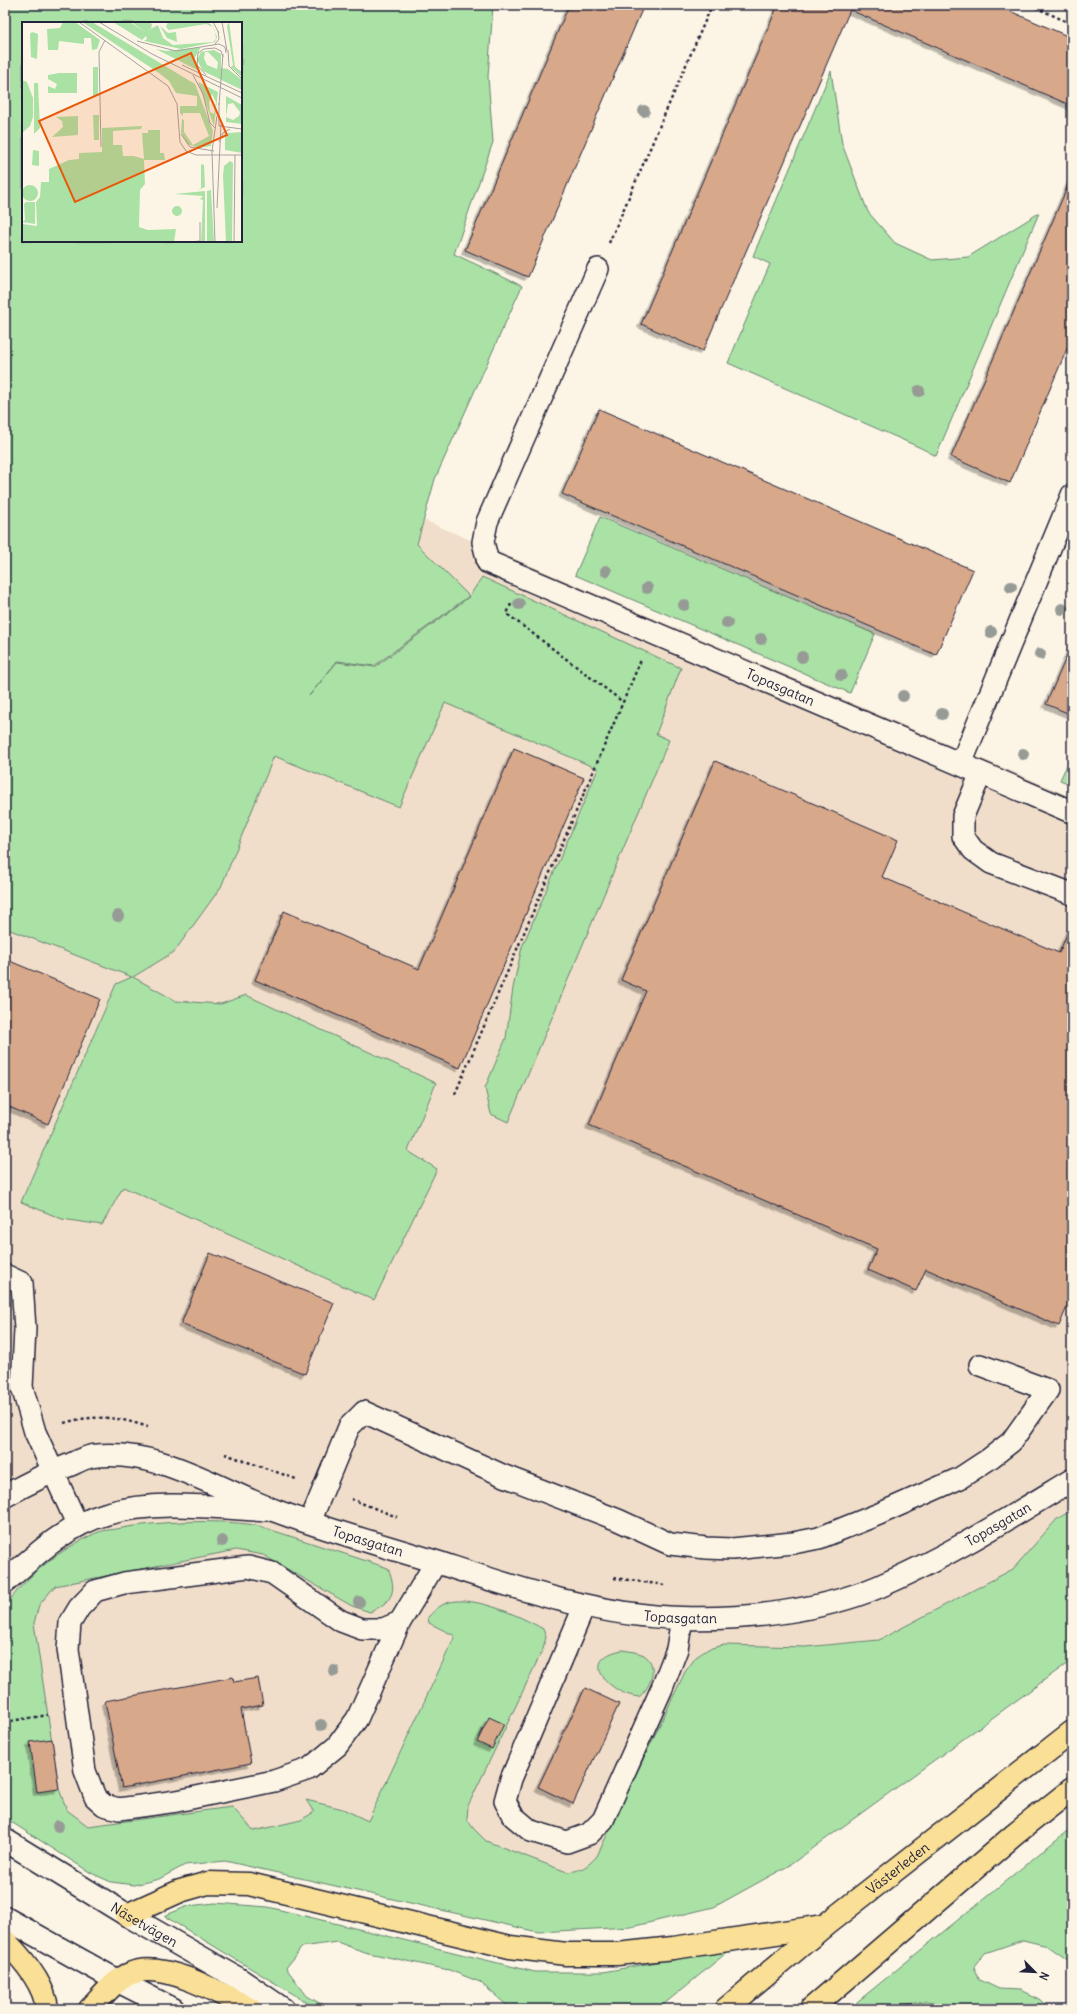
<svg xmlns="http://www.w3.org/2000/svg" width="1077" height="2014" viewBox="0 0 1077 2014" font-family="Delius,sans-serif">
<defs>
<filter id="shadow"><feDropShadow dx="-3.5" dy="3.5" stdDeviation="0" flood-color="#0004"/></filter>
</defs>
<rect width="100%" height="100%" fill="#fcf5e5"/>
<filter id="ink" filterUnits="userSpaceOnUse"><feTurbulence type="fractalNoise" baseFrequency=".025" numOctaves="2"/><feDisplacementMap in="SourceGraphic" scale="8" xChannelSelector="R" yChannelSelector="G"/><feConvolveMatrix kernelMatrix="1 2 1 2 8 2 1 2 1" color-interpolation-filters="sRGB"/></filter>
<g filter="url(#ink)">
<!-- built -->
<polygon fill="#f1deca" points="424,520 1072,797 1072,1510 1057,1519 1013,1569 879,1640 805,1647 708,1649 696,1657 685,1672 597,1856 588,1866 579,1871 567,1872 486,1841 473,1828 467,1819 468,1806 543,1649 546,1637 429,1623 455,1635 368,1821 343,1809 306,1800 314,1812 301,1820 254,1831 232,1807 88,1826 67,1810 59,1789 34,1623 39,1605 54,1586 236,1550 263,1555 352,1606 370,1612 388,1568 256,1525 233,1522 169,1524 97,1532 50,1559 13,1594 5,1607 5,928 133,977 274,756 288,722 337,661 374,666 468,596 417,544"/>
<!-- green -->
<g fill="#aae2a6" stroke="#668270" fill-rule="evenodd">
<path d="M5 5H493L488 77 493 142 454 254 522 286 435 479 417 544 469 596 374 666 337 661 309 696 337 662 375 667 469 597 482 577 681 668 656 734 669 740 508 1122 491 1114 485 1088 506 1038 513 988 522 947 598 769 445 703 399 807 274 756 221 887 174 952 133 977 176 1001 221 1004 246 995 436 1083 408 1151 437 1169 374 1300 123 1187 102 1225 62 1219 21 1202 116 984 132 977 5 928ZM23 23H241V241H23Z"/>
<polygon points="831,71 842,144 868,212 895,243 932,260 968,257 1039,213 936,456 921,448 728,363 770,264 753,256"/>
<polygon points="600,517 875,634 850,693 575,575"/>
<polygon points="1072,754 1072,785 1060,780"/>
<path d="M1072 1510V1660L790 1865 714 1907 631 1927 538 1932 225 1861 185 1865 159 1879 134 1885 111 1882 91 1873 5 1818V1607C26 1575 61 1549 96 1533 102 1530 110 1530 116 1529 158 1521 214 1519 256 1525L388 1568C398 1592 392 1602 370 1612L352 1606 263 1555 236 1550 55 1586 39 1605 34 1623 59 1789 67 1810 88 1826 232 1807 254 1831 301 1820 314 1812 306 1800 343 1809 368 1821 455 1636 429 1623 428 1617C432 1613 437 1608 442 1605 466 1591 521 1616 543 1629L546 1637 543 1649 468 1806 467 1819 473 1828 486 1841 567 1872C581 1871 587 1867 597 1856L685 1672 696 1657 708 1649 724 1645 805 1647 879 1640 1013 1569 1057 1519Z"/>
<path d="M622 1650C628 1651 638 1652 644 1655 660 1666 650 1688 639 1697 609 1694 577 1659 622 1650Z"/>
<polygon points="1072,1827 1072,1963 1048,1946 1023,1940 985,1953 974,1967 980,1980 999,1989 1020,1990 1039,1999 1050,2009 964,2009 927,2002 895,2005 884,2009 855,2009 857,2002"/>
<polygon points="215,1903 268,1907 535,1972 603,1972 652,1963 718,1944 725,1954 658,2009 511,2009 480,1982 449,1970 364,1952 337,1942 302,1947 286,1968 307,1996 330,2009 318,2009 164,1916 188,1906"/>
</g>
<!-- building -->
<g fill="#d8a88a" stroke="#22223b" filter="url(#shadow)">
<polygon points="569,5 644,5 528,277 465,250"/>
<polygon points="778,5 996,5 1072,38 1072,106 850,10 703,351 641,324"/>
<polygon points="1072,176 1072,337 1010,483 951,457"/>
<polygon points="599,409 973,570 936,655 562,494"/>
<polygon points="1072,644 1072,715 1046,704"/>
<polygon points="514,748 584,778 460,1068 255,980 284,911 419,969"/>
<polygon points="715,761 898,840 882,877 1059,953 1072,923 1072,1295 1059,1326 926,1269 916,1291 868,1270 877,1249 589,1125 646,991 621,980"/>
<polygon points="5,959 100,999 48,1124 5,1105"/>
<polygon points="210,1253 334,1303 305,1374 181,1324"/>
<polygon points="233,1677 234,1682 258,1678 263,1705 241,1709 251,1763 122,1788 105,1701"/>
<polygon points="585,1688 619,1704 573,1804 538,1787"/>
<polygon points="489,1717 504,1724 492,1749 477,1742"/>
<polygon points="52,1739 59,1789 37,1792 30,1742"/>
</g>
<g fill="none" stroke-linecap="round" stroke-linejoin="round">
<!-- lane casing -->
<g stroke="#22223b" stroke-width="24">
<g id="lane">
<polyline points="488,562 483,542 487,522 598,269"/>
<polyline points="961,764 1072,495"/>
<polyline points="981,773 963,816 963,836 973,850 991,863 1072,894"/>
<polyline points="5,1275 22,1283 25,1329 22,1387 35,1432 78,1526"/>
<polyline points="310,1522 349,1427 364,1412 502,1475 618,1520 670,1544 706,1548 732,1549 793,1543 819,1538 879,1514 960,1478 989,1459 1011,1442 1048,1390 980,1365"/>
<polyline points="584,1607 511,1779 505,1801 513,1816 531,1831 567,1842 589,1834 603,1820 662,1688 677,1649 682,1618"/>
<polyline points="400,1622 383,1629 362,1629 341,1621 272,1573 248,1567 124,1583 95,1591 79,1608 70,1623 68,1649 85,1771 95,1797 104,1805 119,1809 177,1801 274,1781 309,1769 337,1746 357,1719 400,1622 436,1562"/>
</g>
</g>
<!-- street casing -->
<g stroke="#22223b" stroke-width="25">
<g id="street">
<path id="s1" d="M488 562 1072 812"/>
<path id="s2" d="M5 1496C26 1484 48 1473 72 1464 78 1461 86 1457 93 1456 160 1448 216 1489 276 1511 327 1530 381 1545 433 1561 514 1587 596 1616 682 1618 744 1620 821 1611 878 1587 946 1558 1009 1518 1072 1480"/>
<path d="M5 1582C34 1556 67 1525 106 1514 156 1500 209 1507 261 1510"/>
</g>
</g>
<!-- secondary casing -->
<g stroke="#22223b" stroke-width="25">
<g id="secondary">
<path id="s3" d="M5 1840 127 1915 239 1979 283 2009"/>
<polyline points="5,1918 118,1981 173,2009"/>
</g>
</g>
<!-- highway casing -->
<g stroke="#22223b" stroke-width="25">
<g id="highway">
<polyline points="127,1915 180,1891 208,1883 249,1884 510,1947 566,1954 617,1954 673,1948 824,1926"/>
<path d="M5 1941C22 1958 45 1984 47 2009"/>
<path d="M90 2009C102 1997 115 1979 132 1973 163 1960 222 1994 250 2009"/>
<path id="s4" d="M726 2009 824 1926 1072 1732"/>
<polyline points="811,2009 1014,1835 1072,1789"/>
</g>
</g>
<!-- path -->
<g stroke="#22223b" stroke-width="2.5" stroke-dasharray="3 3" stroke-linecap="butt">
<polyline points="1030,5 1072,24"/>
<polyline points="609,243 712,5"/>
<polyline points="511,604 507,614 623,702"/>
<polyline points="455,1094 641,660"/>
<path d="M64 1423C94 1414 119 1417 148 1427"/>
<polyline points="225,1454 296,1479"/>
<polyline points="351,1499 397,1517"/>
<polyline points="614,1578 665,1585"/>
<polyline points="5,1722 48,1715"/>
</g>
<!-- lane -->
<use href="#lane" stroke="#fcf5e5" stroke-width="21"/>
<!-- street -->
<use href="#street" stroke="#fcf5e5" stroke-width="22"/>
<!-- secondary -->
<use href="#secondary" stroke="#fcf5e5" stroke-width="22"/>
<!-- highway -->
<use href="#highway" stroke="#fadf96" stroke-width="22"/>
</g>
<!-- trees -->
<g fill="#979b96">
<circle cx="644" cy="111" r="6"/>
<circle cx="919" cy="391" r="6"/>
<circle cx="606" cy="571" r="6"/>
<circle cx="1011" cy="587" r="6"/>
<circle cx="647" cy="588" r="6"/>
<circle cx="519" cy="604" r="6"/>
<circle cx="684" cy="605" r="6"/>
<circle cx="1062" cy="609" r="6"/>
<circle cx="727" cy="623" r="6"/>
<circle cx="991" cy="632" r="6"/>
<circle cx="761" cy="639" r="6"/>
<circle cx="1040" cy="654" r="6"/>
<circle cx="802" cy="657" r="6"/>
<circle cx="841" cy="675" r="6"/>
<circle cx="903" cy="696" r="6"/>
<circle cx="942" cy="714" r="6"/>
<circle cx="1023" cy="754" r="6"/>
<circle cx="118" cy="916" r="6"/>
<circle cx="222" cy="1541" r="6"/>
<circle cx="359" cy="1602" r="6"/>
<circle cx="334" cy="1671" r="6"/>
<circle cx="321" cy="1725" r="6"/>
<circle cx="58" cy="1826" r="6"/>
</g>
</g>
<g text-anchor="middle" stroke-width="3" stroke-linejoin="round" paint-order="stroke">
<!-- street labels -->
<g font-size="14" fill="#22223b" stroke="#fcf5e5">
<text dy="5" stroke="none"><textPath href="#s1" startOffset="318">Topasgatan</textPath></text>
<text dy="5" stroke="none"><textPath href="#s2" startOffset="1047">Topasgatan</textPath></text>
<text dy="5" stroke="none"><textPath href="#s2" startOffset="387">Topasgatan</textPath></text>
<text dy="5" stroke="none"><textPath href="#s2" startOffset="710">Topasgatan</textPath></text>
<text dy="5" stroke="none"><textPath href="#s4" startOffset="222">Västerleden</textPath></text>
<text dy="5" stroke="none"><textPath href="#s3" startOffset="163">Näsetvägen</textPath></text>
</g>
</g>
<!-- overview -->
<g transform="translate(22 22)">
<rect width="220" height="220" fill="#fcf5e5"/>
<path d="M41 0H53L78 18 75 27 70 28 69 16H62V22L37 19 36 28H26L25 7 38 6ZM60 0H70L173 62 191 109 189 124 177 126 165 122 159 110 160 97 162 98V110L171 123 187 114 178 91H161V94L158 91V84H175V74L154 71 147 59 137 51ZM91 0H108L123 10 136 3 141 16 151 23 191 20 194 17 193 9 191 5 184 2 147 8 144 5 146 0H186L191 5 195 15 193 20 159 27 122 19 125 17 124 14 120 18ZM127 0 130 2 129 7 123 10 111 1ZM207 0 213 45 220 50V55L209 45 211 43 205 4ZM138 4 146 11 154 10 155 20 145 16ZM10 10 16 12 15 37 9 35 8 12ZM179 25 172 37 175 48 134 27 144 29ZM192 28 199 32V46L206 47 220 58V68L181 49 175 38 179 30ZM183 30H186L196 40 195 47 185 43 182 36ZM71 45H76V74H71ZM37 51H55V71H26V64L33 67 35 62 26 57V53ZM0 58 5 60 11 76V95L8 104 0 111ZM176 60 196 70 192 104ZM190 72 194 80 192 92 188 90 187 80ZM12 61H16L18 106 12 112ZM204 74 220 83V102L204 100ZM206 82 211 81 218 90 217 94 211 98 204 95ZM71 93H77V118H72ZM56 94V113L30 115 41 105 40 99 34 95ZM120 104 119 107 91 109V123H100L101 134H112L122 137 120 111H126V108H138V131H142L143 138H122L123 162 118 168 117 205 126 208 154 207 152 220H0V202L15 204 14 180 18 175 19 160H27V147L47 138 57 137V131L80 130V106ZM220 110V131L203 128V116L206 111ZM11 128 17 129V144L10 143ZM208 139 211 141 210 220H204L201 153 202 144ZM179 142 182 143 183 165 176 168 179 166ZM0 171a8 8 0 1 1 16 0a8 8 0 1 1-16 0ZM189 168 192 220H185V169ZM183 169V220H179L181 178 178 177 181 174 152 172ZM4 180H13V202L0 200 3 198 2 182ZM150 189a5 5 0 1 1 10 0a5 5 0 1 1-10 0Z" fill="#aae2a6" fill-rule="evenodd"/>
<path fill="none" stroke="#a5a1a1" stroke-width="1" d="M57 0 146 64 155 82 158 120 164 129 174 133H220M77 0 130 32 220 76M191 0 197 11M200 0 205 29M115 19 154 29 197 22 203 25 204 31M193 22 197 17 196 9M206 28 207 44 220 57M160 43 220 71M171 53 181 72 188 101 193 106M184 53 175 43 176 31 182 27 193 26 199 29 201 35M197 81V104L220 107M197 83 201 32M159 112 168 125 192 129M197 120 201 111 208 107M79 125 77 30 83 18M195 186 199 102M178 200V220M166 220 178 219M193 220 190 129 195 94M212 220 213 133"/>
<path fill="#e8590c" fill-opacity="0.15" stroke="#e8590c" stroke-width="2" d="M169 31 205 113 53 180 17 99Z"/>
<rect width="220" height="220" fill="none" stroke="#22223b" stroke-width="2"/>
</g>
<!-- margin -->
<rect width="1077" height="2014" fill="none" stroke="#fcf5e5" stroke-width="20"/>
<rect x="10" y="10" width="1057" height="1994" fill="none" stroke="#22223b" stroke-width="1.5" filter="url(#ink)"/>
<!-- north arrow -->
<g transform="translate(1035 1972) rotate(114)" stroke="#fcf5e5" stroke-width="3" paint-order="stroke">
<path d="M0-3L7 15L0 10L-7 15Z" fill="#22223b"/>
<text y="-6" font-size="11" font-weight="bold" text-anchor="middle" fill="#22223b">N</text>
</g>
</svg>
